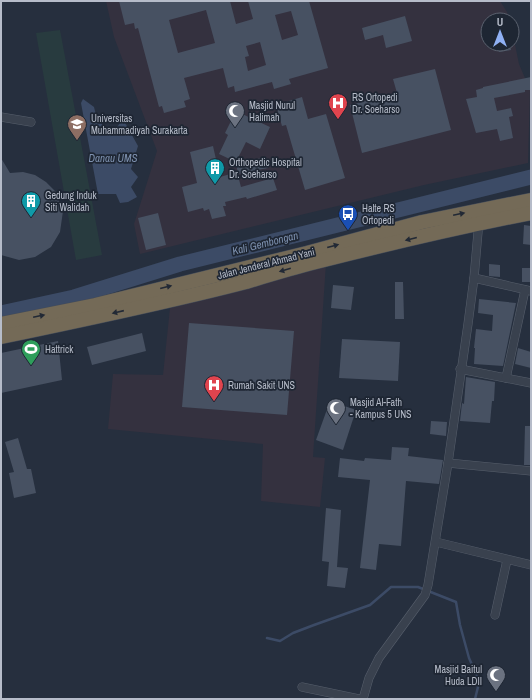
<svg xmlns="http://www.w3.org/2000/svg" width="532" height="700" viewBox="0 0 532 700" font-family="'Archivo Narrow',sans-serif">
<rect width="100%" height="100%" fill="#262f3e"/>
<!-- medical -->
<g fill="#34313f">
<polygon points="106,1 500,1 507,12 510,20 488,20 488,44 512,44 512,30 519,64 530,90 528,163 424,185 140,254 134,224 157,151 114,37"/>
<polygon points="326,263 313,457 325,458 320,507 261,501 263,444 108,429 113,374 163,375 170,308"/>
</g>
<!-- green -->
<polygon fill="#283b3f" points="60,30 102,255 76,260 36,33"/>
<!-- water -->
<polygon fill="#3c4b66" points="83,99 94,107 97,119 112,134 123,119 138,146 131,169 138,177 131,187 137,197 128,202 120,203 116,194 98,194 81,103"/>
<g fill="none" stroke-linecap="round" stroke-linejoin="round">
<!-- stream -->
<polyline stroke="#3c4b66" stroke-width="2.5" points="267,638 280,641 293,633 314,625 370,605 391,587 418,587 456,602 460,625 469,658 477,676 478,687 475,699"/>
<!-- river -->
<polyline stroke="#3c4b66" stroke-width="15" points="1,313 74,297 180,264 531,177"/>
</g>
<!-- building -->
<g fill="#475162" fill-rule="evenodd">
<path d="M119 1H230L236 24 253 19 248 1H309L328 68 289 79 291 84 274 89 272 82 235 92 234 86 228 88 223 68 184 78 190 99 184 101 186 107 164 113 162 106 159 107 138 28 135 29 134 23 125 25ZM206 10 215 43 178 53 169 20ZM291 11 298 35 282 40 275 15ZM260 42 266 65 248 71 245 57 249 56 246 46Z"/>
<polygon points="405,16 412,41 386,48 383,35 365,40 362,28"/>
<polygon points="497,44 510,44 511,50 499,52"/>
<polygon points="435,69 451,130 362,153 350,105 397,93 393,79"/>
<polygon points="531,77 531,90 525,90 525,92 494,98 497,111 511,108 513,116 509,117 513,138 500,141 497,129 476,133 466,99 477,97 476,90 483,88 483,87"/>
<polygon points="302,97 308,119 326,114 345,178 305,190 286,125 282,126 276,105"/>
<polygon points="236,111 270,127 260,149 246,142 236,162 219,154 228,135 225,133"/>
<polygon points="213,146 220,177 237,172 241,187 273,178 277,190 247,199 246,197 225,202 226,206 223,206 226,216 212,219 209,209 204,211 203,208 188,212 182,187 197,183 190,152"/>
<polygon points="266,157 268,168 238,174 236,164"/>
<polygon points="1,158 10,173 23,172 35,175 46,182 56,192 63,211 60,232 51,247 35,257 19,260 1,255"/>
<polygon points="158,213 166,245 146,250 138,218"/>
<polygon points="524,225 531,226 531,245 523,244"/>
<polygon points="489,264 500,265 500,277 489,276"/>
<rect x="522" y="268" width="9" height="14"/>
<polygon points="395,282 403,282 404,319 395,319"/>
<polygon points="333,285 354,287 351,310 331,308"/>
<polygon points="479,299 516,303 503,366 474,364 475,348 474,348 476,329 492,331 493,315 478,313"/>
<polygon points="189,323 294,331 287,415 182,407"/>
<polygon points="142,333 146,351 92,365 87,347"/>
<polygon points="342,339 400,342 398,381 339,378"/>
<polygon points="58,341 62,380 1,393 1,353"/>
<polygon points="518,348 531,352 531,368 515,364"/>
<polygon points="466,377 495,382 494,401 492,401 490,423 460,421 462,403 464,404"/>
<polygon points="330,401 356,410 343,450 316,440"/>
<polygon points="431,421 447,422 446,436 430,434"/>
<polygon points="525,426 531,426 531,465 524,465"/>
<polygon points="18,438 27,469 31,469 36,493 14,498 9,473 14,472 5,442"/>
<polygon points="392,447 409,448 408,456 443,460 439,484 406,481 401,546 379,544 376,570 360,568 370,480 338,477 340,458 364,461 365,458 391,460"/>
<polygon points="326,508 341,510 337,567 348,568 345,588 327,586 329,562 322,561"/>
</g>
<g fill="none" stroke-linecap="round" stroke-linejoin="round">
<!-- street casing -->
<g stroke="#575f6c" stroke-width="9">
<g id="street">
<polyline points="1,117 31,122"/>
<polyline points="474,278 531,291"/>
<polyline points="460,369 531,383"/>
<polyline points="506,378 525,290"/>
<polyline points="448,463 531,471"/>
<polyline points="436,542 531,565"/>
<polyline points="495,615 507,560"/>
<polyline points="302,687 359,699"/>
<polyline points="363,699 369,678 379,658 425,595 428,585 448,463 468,324 474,278 479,221"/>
</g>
</g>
<!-- highway casing -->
<g stroke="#444c59" stroke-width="15">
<g id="highway">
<polyline points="1,324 95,305 307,253 422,222 531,200"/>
<path d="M1 337C83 320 165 303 246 282 269 275 292 268 316 262 387 244 459 227 531 213"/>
</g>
</g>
<!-- street -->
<use href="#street" stroke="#39414e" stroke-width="8"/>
<!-- highway -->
<use href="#highway" stroke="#746a57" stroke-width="14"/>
</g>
<!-- one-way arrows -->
<defs><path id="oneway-solid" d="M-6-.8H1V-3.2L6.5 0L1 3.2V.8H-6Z"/></defs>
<g fill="#222935">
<use href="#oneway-solid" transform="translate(459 214) rotate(-12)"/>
<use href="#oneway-solid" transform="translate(411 239) rotate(166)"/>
<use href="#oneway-solid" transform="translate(333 246) rotate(-15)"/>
<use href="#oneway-solid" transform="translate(285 270) rotate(164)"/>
<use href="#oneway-solid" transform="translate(166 287) rotate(-14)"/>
<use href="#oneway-solid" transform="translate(118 312) rotate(167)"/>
<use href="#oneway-solid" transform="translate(39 316) rotate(-12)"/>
</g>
<!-- icons -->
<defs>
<g id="hospital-pin" transform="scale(1)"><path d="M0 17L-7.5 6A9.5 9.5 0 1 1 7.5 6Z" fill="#e0444e" stroke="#1e2633"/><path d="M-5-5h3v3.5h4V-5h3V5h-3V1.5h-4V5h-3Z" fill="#fff"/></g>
<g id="mosque-pin" transform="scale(1)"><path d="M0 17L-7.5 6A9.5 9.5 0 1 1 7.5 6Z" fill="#6b7280" stroke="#1e2633"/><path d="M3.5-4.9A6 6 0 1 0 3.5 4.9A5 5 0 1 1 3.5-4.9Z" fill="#fff"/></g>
<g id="university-pin" transform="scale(1)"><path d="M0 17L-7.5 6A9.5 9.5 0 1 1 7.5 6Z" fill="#8d6e63" stroke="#1e2633"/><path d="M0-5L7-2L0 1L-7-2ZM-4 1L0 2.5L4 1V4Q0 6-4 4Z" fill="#fff"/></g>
<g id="building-pin" transform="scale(1)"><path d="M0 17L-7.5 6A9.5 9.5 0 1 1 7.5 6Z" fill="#0f9aa8" stroke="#1e2633"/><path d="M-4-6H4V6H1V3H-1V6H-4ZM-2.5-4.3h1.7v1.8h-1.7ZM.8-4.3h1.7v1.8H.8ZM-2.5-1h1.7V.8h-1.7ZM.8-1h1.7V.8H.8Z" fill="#fff"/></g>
<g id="bus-pin" transform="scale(1)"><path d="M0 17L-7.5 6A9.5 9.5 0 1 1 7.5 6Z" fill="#1a4fb4" stroke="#1e2633"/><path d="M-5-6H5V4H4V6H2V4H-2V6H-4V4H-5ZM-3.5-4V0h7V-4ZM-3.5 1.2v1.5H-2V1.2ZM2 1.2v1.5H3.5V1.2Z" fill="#fff"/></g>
<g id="stadium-pin" transform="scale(1)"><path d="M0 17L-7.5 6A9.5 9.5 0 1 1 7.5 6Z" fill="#2e9e5b" stroke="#1e2633"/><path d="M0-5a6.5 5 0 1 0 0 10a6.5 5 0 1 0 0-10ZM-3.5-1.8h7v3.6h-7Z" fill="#fff"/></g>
</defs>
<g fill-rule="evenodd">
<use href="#hospital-pin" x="338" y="103"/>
<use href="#mosque-pin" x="235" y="111"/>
<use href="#university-pin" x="77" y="124"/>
<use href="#building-pin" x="215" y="168"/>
<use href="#building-pin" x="31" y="201"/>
<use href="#bus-pin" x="348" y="214"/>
<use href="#stadium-pin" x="31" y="349"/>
<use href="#hospital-pin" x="214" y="385"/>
<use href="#mosque-pin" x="336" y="408"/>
<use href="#mosque-pin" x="496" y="675"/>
</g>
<g text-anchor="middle" stroke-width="3.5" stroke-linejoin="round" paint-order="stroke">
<!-- poi labels -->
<g font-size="10" fill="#b6bcc9" stroke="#1e2633" text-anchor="start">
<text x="352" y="101">RS Ortopedi<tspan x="352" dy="12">Dr. Soeharso</tspan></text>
<text x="249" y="109">Masjid Nurul<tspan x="249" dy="12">Halimah</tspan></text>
<text x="91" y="122">Universitas<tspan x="91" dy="12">Muhammadiyah Surakarta</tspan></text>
<text x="229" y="166">Orthopedic Hospital<tspan x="229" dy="12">Dr. Soeharso</tspan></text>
<text x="45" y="199">Gedung Induk<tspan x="45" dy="12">Siti Walidah</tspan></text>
<text x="362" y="212">Halte RS<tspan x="362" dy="12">Ortopedi</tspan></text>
<text x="45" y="353">Hattrick</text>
<text x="228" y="389">Rumah Sakit UNS</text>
<text x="350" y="406">Masjid Al-Fath<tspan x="350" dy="12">- Kampus 5 UNS</tspan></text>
<text x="482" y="673" text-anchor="end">Masjid Baitul<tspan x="482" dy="12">Huda LDII</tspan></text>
</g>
<!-- street labels -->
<g font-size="10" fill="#b6bcc9" stroke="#1e2633">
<text transform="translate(266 263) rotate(-14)" y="4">Jalan Jenderal Ahmad Yani</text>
</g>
<!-- water labels -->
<g font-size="11" font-style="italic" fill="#7e91af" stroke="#1e2633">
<text x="113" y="162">Danau UMS</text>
<text transform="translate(265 243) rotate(-14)" y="4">Kali Gembongan</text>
</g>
</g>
<!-- border -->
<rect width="532" height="700" fill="none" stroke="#b6bcc9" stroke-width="4"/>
<!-- north arrow -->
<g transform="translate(500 32)"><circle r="19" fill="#1e2633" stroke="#5b626f"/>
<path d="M0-3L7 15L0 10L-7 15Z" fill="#90b1f4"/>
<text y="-6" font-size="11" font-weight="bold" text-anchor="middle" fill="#b6bcc9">U</text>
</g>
</svg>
